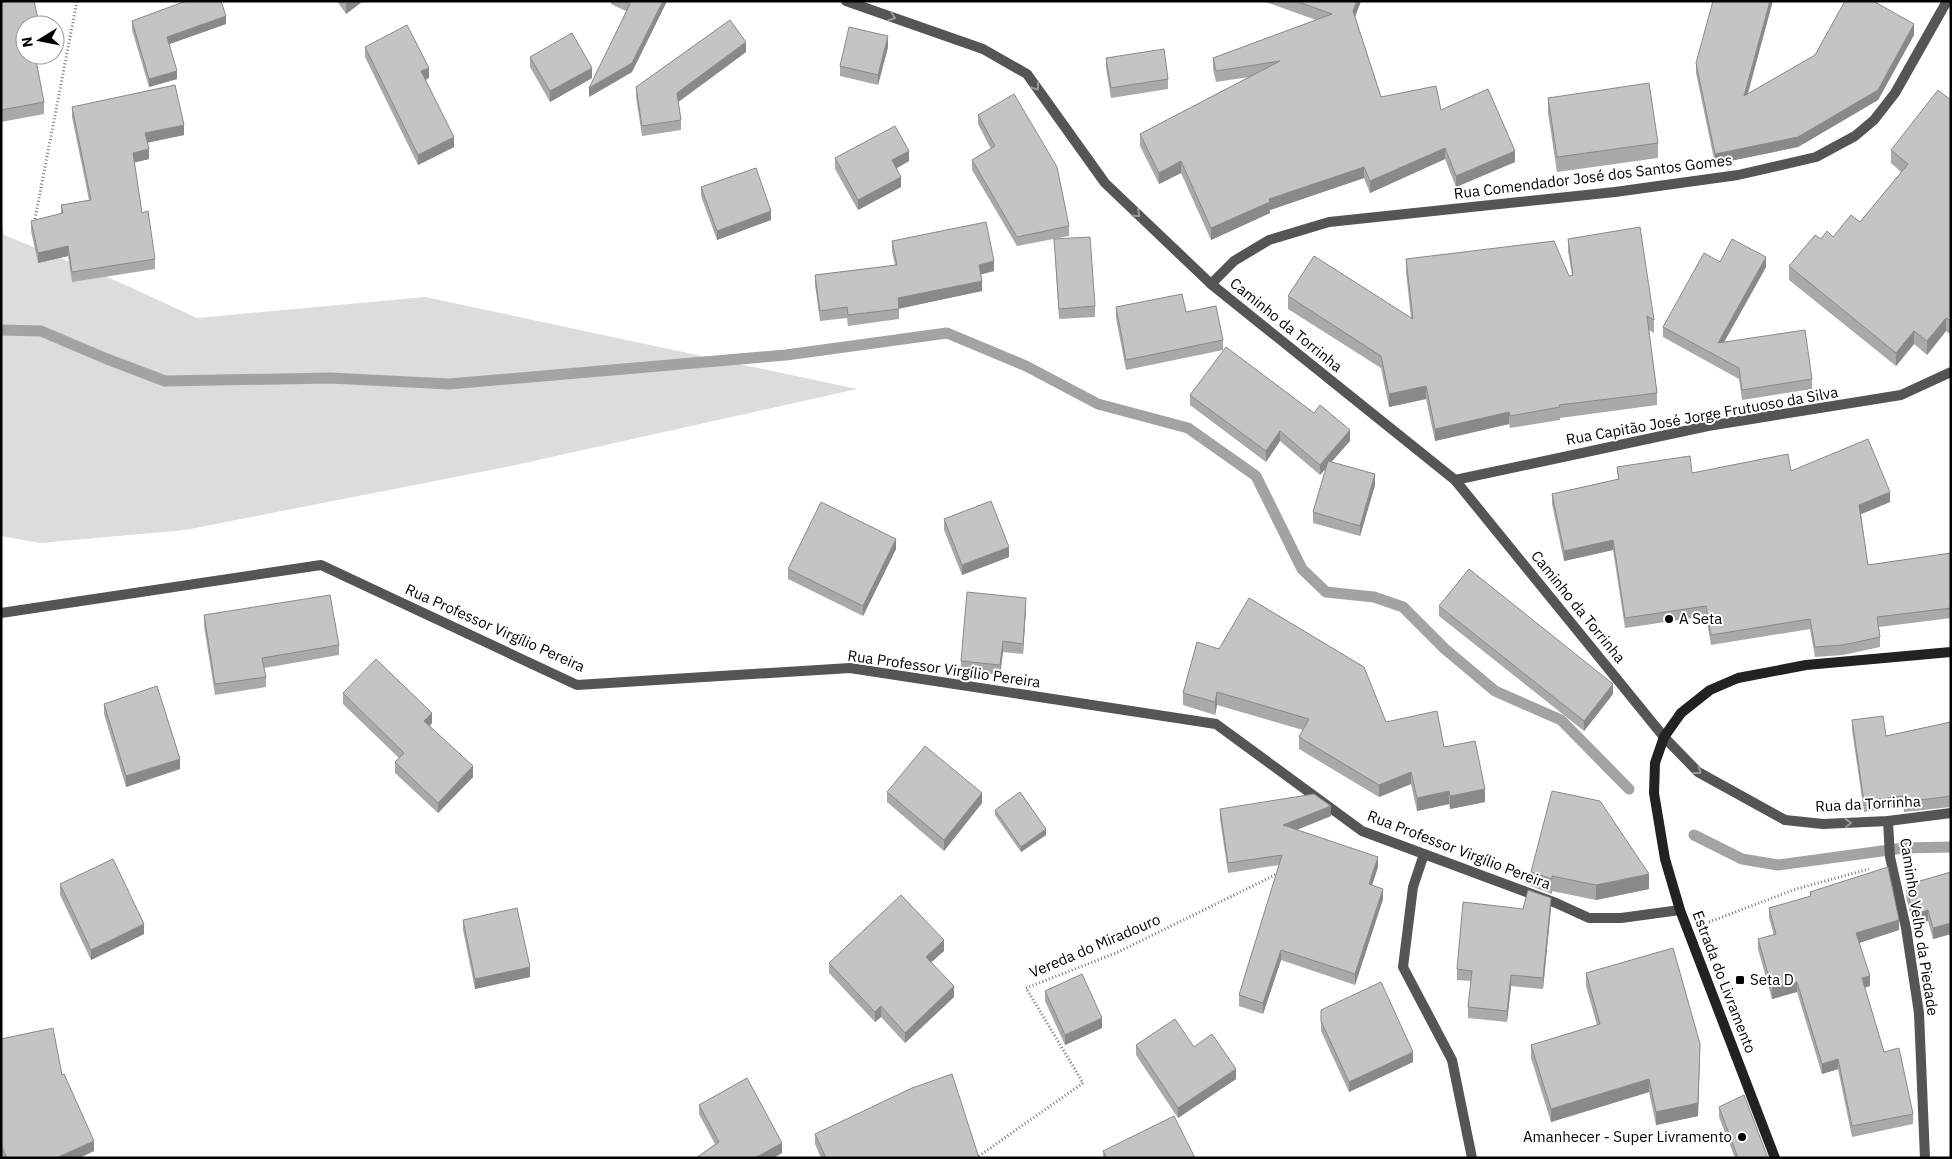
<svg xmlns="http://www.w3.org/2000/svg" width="1952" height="1159" viewBox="0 0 1952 1159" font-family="'IBM Plex Sans',sans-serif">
<rect width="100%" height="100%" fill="#fff"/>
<!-- green -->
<polygon fill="#dcdcdc" points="1,222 4,235 119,282 197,318 425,297 857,389 511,466 185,530 40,543 1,536"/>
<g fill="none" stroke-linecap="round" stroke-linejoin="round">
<!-- stream -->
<g stroke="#a3a3a3" stroke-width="11">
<polyline points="1,330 41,331 107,359 165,381 330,378 449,384 786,355 947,333 1026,366 1098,404 1188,428 1256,476 1302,569 1326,592 1374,597 1403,607 1445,649 1495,691 1561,720 1629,789"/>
<polyline points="1694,835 1742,859 1778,865 1904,848 1951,847"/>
</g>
<!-- path -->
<g stroke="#777" stroke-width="3" stroke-dasharray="1 2.5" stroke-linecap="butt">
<polyline points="35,219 77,1"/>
<polyline points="1709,922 1796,889 1869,869"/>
<polyline points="976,1158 1083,1083 1026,988 1116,953 1279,873"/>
</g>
<!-- street -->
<g stroke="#555" stroke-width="10">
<polyline points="846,1 983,49 1027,74 1105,183 1211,284 1455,480 1664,737 1698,772 1785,820 1823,824 1888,821 1951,813"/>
<polyline points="1211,284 1234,261 1269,240 1329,222 1615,192 1738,175 1816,157 1855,136 1874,120 1895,93 1947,1"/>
<polyline points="1455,480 1708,426 1901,395 1951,372"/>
<polyline points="1,613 321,565 577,685 850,668 1216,724 1362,831 1556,903 1589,918 1621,918 1680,910"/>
<polyline points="1888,821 1890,857 1906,928 1919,1013 1925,1158"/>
<polyline points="1424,854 1413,887 1403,967 1452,1060 1472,1158"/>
</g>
<!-- secondary -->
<polyline stroke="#222" stroke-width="10" points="1775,1158 1680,910 1665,859 1654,793 1655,763 1664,737 1681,713 1710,690 1738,678 1806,665 1951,652"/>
</g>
<!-- wall -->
<g fill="#a9a9a9">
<polygon points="1,1 38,25 25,25 44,102 44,114 1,122"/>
<polygon points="337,1 363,1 346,14"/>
<polygon points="611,1 667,1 632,72 589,97 626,11 611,4"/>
<polygon points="1263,1 1361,1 1355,17 1381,97 1441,110 1515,162 1456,187 1445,159 1370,193 1364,178 1270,210 1270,213 1211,240 1181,173 1159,184 1140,146 1140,134 1249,77 1216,82 1213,69 1213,58 1316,20"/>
<polygon points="1772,1 1772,4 1748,94 1914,35 1878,100 1798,147 1715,164 1696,73 1696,63"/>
<polygon points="132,21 226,24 169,44 177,79 149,87 132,30"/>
<polygon points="365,47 429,78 426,80 454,147 418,165 365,57"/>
<polygon points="888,47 878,85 840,76 840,66"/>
<polygon points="746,52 678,102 681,120 681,130 642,136 636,97 636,87"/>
<polygon points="530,57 592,78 550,102 530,67"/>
<polygon points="1106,58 1168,79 1168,89 1111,98 1106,68"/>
<polygon points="1548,98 1658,143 1658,158 1557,172 1548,113"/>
<polygon points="1951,100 1951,335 1946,331 1927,355 1914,344 1896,366 1789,280 1789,266 1821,239 1833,237 1860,222 1901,172 1891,163 1891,150"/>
<polygon points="72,107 184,135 147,143 149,159 134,162 142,213 155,259 155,269 72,282 68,256 38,263 31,231 31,221 61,214 61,205 89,200 72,117"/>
<polygon points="978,115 1069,226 1069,236 1017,246 972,170 972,160 991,149 978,124"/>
<polygon points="835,158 909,161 896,168 901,187 858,210 835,169"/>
<polygon points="701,187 771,220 717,240 701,196"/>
<polygon points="1054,239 1095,306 1095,317 1059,319"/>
<polygon points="1568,239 1654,320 1654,333 1649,330 1657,393 1657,405 1560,418 1560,420 1510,428 1509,424 1435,441 1426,399 1389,407 1381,368 1288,309 1288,296 1411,318 1406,272 1406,259 1569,276 1572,275 1568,251"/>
<polygon points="892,241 994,271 981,274 982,291 899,308 899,319 848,326 847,318 820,321 815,285 815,275 895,265 892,251"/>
<polygon points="1720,262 1766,267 1724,342 1812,379 1812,389 1742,400 1739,379 1663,337 1663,327"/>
<polygon points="1116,307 1186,312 1223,340 1223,350 1126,370 1116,318"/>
<polygon points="1190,395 1350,441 1331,462 1375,485 1360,536 1313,523 1313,512 1326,468 1320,475 1280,441 1266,462 1190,405"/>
<polygon points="1617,467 1692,473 1791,471 1890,502 1861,514 1868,565 1951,553 1951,618 1879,627 1880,637 1880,647 1843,655 1815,657 1810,629 1711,645 1706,616 1625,628 1613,550 1564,561 1552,504 1552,494 1618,479"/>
<polygon points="944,519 1009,557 962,575 944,530"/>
<polygon points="896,549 863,616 788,579 788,569"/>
<polygon points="1439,606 1613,694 1584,731 1439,616"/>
<polygon points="1026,608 1023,654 1003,652 1000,675 961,671 961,661"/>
<polygon points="204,615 339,645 339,655 264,668 266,677 266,687 215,695 204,626"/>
<polygon points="1197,642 1444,747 1485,802 1450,809 1449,804 1417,811 1411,784 1379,797 1299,749 1299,737 1303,730 1217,705 1215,715 1183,705 1183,693"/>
<polygon points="343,693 432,723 430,726 473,777 438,813 395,773 395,762 399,758 343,704"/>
<polygon points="104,704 180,769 126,787 104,714"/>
<polygon points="1852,720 1886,736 1951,722 1951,807 1904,812 1903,806 1864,812 1852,730"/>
<polygon points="887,792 982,803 944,851 887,802"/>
<polygon points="1220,809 1331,816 1297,830 1378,867 1372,885 1383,899 1355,985 1281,960 1263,1014 1239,1006 1239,995 1279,865 1228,873 1220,819"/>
<polygon points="995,810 1046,835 1021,852 995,815"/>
<polygon points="1531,872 1649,889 1596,900 1552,891 1552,894 1531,886"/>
<polygon points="1951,872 1951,934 1933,939 1928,921 1913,926 1906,896 1906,885"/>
<polygon points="60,884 144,934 91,960 60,895"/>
<polygon points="1810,892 1899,930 1859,943 1870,986 1865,988 1884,1052 1913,1114 1913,1124 1852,1137 1838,1069 1822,1074 1797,992 1772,999 1758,949 1758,939 1774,935 1769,918 1769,908 1810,897"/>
<polygon points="1551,908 1543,989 1511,986 1507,1022 1468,1018 1468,1007 1471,981 1457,980 1457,969"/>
<polygon points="463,920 530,977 475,989 463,930"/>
<polygon points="944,951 931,962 954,997 905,1043 881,1017 875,1022 829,973 829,963"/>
<polygon points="1586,973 1700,1057 1698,1116 1656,1125 1649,1092 1551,1122 1531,1058 1531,1045 1597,1025 1586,986"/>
<polygon points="1045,991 1102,1028 1065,1045 1045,1001"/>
<polygon points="1321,1010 1413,1062 1349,1092 1321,1031"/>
<polygon points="1,1039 62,1075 94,1151 79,1158 3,1158 1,1155"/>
<polygon points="1136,1045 1194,1047 1236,1079 1178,1118 1136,1055"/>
<polygon points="699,1105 782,1153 773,1158 696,1158 715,1144 699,1114"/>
<polygon points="1719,1107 1768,1158 1735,1158 1719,1117"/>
<polygon points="815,1134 979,1158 821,1158 815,1144"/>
<polygon points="1103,1151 1195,1158 1103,1158"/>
</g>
<!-- shaded-wall -->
<g fill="#898989">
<polygon points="349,1 363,1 346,14 346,4"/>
<polygon points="663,1 667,1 632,72 589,97 589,88"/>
<polygon points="1357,1 1361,1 1353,22 1353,11"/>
<polygon points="1770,1 1772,1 1772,4 1744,106 1744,96"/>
<polygon points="226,16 226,24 167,45 167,37"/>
<polygon points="38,19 38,25 29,25 29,21"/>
<polygon points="1914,24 1914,35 1878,100 1798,147 1715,164 1715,154"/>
<polygon points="888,36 888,47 878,85 878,75"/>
<polygon points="746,42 746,52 677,103 677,93"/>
<polygon points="429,68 429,78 421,81 421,71"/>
<polygon points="592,68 592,78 550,102 550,91"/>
<polygon points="177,71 177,79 149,87 149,79"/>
<polygon points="184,125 184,135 145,143 145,133"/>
<polygon points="454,137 454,147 418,165 418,155"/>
<polygon points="1445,148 1445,159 1370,193 1370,181"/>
<polygon points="149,149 149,159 133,163 133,153"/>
<polygon points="909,151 909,161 892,171 892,160"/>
<polygon points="1515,151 1515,162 1456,187 1456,176"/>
<polygon points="1181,161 1181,173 1159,184 1159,173"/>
<polygon points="1364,167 1364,178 1270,210 1270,213 1211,240 1211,228 1269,199"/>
<polygon points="901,177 901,187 858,210 858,200"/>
<polygon points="771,211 771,220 717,240 717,231"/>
<polygon points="68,246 68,256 38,263 38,253"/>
<polygon points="1766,257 1766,267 1718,353 1718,343"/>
<polygon points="994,261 994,271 979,275 979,265"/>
<polygon points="982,281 982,291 898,309 898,298"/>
<polygon points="1946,318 1946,331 1927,355 1927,341"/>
<polygon points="1914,331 1914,344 1896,366 1896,353"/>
<polygon points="1426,386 1426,399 1389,407 1389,394"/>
<polygon points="1509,412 1509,424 1435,441 1435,429"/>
<polygon points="1350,430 1350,441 1320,475 1320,465"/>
<polygon points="1280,431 1280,441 1266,462 1266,451"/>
<polygon points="1375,474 1375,485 1360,536 1360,526"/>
<polygon points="1890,492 1890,502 1859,515 1859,505"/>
<polygon points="896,539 896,549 863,616 863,606"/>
<polygon points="1613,540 1613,550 1564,561 1564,551"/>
<polygon points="1009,547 1009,557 962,575 962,565"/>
<polygon points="1026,598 1026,608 1023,654 1023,644"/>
<polygon points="1003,641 1003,652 1000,675 1000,665"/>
<polygon points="1613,684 1613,694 1584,731 1584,721"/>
<polygon points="1217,692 1217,705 1215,715 1215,702"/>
<polygon points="432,713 432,723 424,731 424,721"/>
<polygon points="180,759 180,769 126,787 126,776"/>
<polygon points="473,766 473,777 438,813 438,803"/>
<polygon points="1411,772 1411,784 1379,797 1379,785"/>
<polygon points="1485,789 1485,802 1450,809 1450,796"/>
<polygon points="1449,791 1449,804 1417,811 1417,798"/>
<polygon points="982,793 982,803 944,851 944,840"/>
<polygon points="1331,806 1331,816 1283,835 1283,825"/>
<polygon points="1046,829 1046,835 1021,852 1021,847"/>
<polygon points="1378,857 1378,867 1369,894 1369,884"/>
<polygon points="1649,874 1649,889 1596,900 1596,885"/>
<polygon points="1383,889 1383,899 1355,985 1355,974"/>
<polygon points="1551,898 1551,908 1543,989 1543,978"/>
<polygon points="1928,910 1928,921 1913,926 1913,915"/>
<polygon points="1899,920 1899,930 1856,944 1856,933"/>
<polygon points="1951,923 1951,934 1933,939 1933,928"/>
<polygon points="144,924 144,934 91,960 91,950"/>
<polygon points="944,940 944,951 926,967 926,957"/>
<polygon points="1281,950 1281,960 1263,1014 1263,1003"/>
<polygon points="530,967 530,977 475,989 475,979"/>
<polygon points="1511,975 1511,986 1507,1022 1507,1011"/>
<polygon points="1870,976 1870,986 1862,988 1862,978"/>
<polygon points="1797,982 1797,992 1772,999 1772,988"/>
<polygon points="954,986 954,997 905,1043 905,1033"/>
<polygon points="881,1006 881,1017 875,1022 875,1012"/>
<polygon points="1102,1018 1102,1028 1065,1045 1065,1035"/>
<polygon points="1700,1044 1698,1116 1656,1125 1656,1112"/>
<polygon points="1413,1052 1413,1062 1349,1092 1349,1082"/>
<polygon points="1838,1059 1838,1069 1822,1074 1822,1064"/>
<polygon points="1236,1069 1236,1079 1178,1118 1178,1108"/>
<polygon points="1649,1079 1649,1092 1551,1122 1551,1109"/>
<polygon points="94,1141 94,1151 79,1158 56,1158"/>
<polygon points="782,1143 782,1153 773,1158 755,1158"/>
</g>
<!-- building -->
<g fill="#c4c4c4" stroke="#898989">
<polygon points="1,1 34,1 38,19 29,21 30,25 25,25 25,55 35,55 44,102 1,110"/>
<polygon points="186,1 221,1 226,16 167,37 177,71 149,79 132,21"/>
<polygon points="624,1 663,1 632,63 589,88 630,4"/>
<polygon points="1296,1 1357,1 1353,11 1381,97 1436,86 1441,110 1488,89 1515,151 1456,176 1445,148 1370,181 1364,167 1269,199 1270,202 1211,228 1181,161 1159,173 1140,134 1280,61 1216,71 1213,58 1332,14"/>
<polygon points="1713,1 1770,1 1744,96 1815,55 1845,1 1873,1 1914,24 1878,90 1798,137 1715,154 1696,63"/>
<polygon points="730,20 746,42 677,93 681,120 642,126 636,87"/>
<polygon points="407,25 429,68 421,71 454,137 418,155 365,47"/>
<polygon points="849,27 888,36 878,75 840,66"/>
<polygon points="572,33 592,68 550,91 530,57"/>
<polygon points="1164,49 1168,79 1111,88 1106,58"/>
<polygon points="1649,83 1658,143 1557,157 1548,98"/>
<polygon points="175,85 184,125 145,133 149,149 133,153 142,213 148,211 155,259 72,272 68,246 38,253 31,221 63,213 61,205 91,200 72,107"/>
<polygon points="1938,90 1951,100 1951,321 1946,318 1927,341 1914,331 1896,353 1789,266 1815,235 1821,239 1827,231 1833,237 1851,215 1860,222 1908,164 1891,150"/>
<polygon points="1014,94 1057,167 1069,226 1017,237 972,160 995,146 978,115"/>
<polygon points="895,126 909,151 892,160 901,177 858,200 835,158"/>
<polygon points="756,168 771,211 717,231 701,187"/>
<polygon points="986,222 994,261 979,265 982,281 898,298 899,309 848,315 847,307 820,311 815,275 897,265 892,241"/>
<polygon points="1640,227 1654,320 1647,316 1657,393 1559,405 1560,407 1510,416 1509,412 1435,429 1426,386 1389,394 1381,356 1288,296 1314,256 1413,319 1406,259 1554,241 1569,276 1573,275 1568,239"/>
<polygon points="1090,237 1095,306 1059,309 1054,239"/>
<polygon points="1732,239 1766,257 1718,343 1805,330 1812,379 1742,390 1739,368 1663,327 1704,253 1720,262"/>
<polygon points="1182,294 1186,312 1216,306 1223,340 1126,360 1116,307"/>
<polygon points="1226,347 1314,413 1320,405 1350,430 1320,465 1280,431 1266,451 1190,395"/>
<polygon points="1868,439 1890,492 1859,505 1868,565 1951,553 1951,608 1877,617 1880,637 1843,645 1815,647 1810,619 1711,635 1706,606 1625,618 1613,540 1564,551 1552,494 1619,479 1617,467 1690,456 1692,473 1788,454 1791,471"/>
<polygon points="1328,461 1375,474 1360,526 1313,512"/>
<polygon points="991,501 1009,547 962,565 944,519"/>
<polygon points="821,502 896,539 863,606 788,569"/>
<polygon points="1469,569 1613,684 1584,721 1439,606"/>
<polygon points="967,592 1026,598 1023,644 1003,641 1000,665 961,661"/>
<polygon points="330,595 339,645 262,658 266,677 215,684 204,615"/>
<polygon points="1249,598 1364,667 1386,722 1437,711 1444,747 1475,741 1485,789 1450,796 1449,791 1417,798 1411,772 1379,785 1299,737 1309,719 1217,692 1215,702 1183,693 1197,642 1219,649"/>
<polygon points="376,659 432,713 424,721 473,766 438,803 395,762 404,753 343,693"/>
<polygon points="157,686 180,759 126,776 104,704"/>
<polygon points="1883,716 1886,736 1951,722 1951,796 1904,802 1903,796 1864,801 1852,720"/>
<polygon points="925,746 982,793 944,840 887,792"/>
<polygon points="1552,791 1600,801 1649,874 1596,885 1552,876 1552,879 1531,872"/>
<polygon points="1020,792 1046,829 1021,847 995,810"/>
<polygon points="1314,794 1331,806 1283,825 1378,857 1369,884 1383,889 1355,974 1281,950 1263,1003 1239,995 1282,855 1228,863 1220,809"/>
<polygon points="113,859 144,924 91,950 60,884"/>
<polygon points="1888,867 1899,920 1856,933 1870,976 1862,978 1884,1052 1899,1048 1913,1114 1852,1126 1838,1059 1822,1064 1797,982 1772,988 1758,939 1776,934 1769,908 1811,896 1810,892"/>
<polygon points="1951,872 1951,923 1933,928 1928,910 1913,915 1906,885"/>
<polygon points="1528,890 1551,898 1543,978 1511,975 1507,1011 1468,1007 1472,971 1457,969 1463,902 1523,909"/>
<polygon points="901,895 944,940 926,957 954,986 905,1033 881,1006 875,1012 829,963"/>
<polygon points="517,908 530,967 475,979 463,920"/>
<polygon points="1673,948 1700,1044 1698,1103 1656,1112 1649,1079 1551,1109 1531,1045 1600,1024 1586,973"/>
<polygon points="1082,974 1102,1018 1065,1035 1045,991"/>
<polygon points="1381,982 1413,1052 1349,1082 1321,1021 1321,1010"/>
<polygon points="1175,1019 1194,1047 1212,1034 1236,1069 1178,1108 1136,1045"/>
<polygon points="53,1028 62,1075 64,1074 94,1141 56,1158 7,1158 1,1145 1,1039"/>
<polygon points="952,1074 979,1158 826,1158 815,1134 912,1088"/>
<polygon points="747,1078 782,1143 755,1158 696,1158 719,1142 699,1105"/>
<polygon points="1744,1095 1768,1158 1738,1158 1719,1107"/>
<polygon points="1174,1116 1195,1158 1107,1158 1103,1151"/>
</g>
<!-- one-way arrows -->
<defs><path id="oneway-chevron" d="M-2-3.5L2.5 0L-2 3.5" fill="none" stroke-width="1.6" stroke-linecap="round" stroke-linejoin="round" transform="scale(1.25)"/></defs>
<g stroke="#999">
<use href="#oneway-chevron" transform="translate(892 17) rotate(19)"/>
<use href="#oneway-chevron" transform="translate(1036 87) rotate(54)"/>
<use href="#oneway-chevron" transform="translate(1137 214) rotate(43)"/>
<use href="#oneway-chevron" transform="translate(1698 771) rotate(37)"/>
<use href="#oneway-chevron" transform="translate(1848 823) rotate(-3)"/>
</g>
<!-- markers -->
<g fill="#000" stroke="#fff" stroke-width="2">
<circle cx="1669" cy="619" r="5"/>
<rect x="1735" y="975" width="10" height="10" rx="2.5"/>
<circle cx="1742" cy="1137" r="5"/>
</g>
<g text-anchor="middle" stroke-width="4" stroke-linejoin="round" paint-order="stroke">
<!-- street labels -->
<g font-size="15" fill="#000" stroke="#fff">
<text transform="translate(1593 177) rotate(-7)" y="5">Rua Comendador José dos Santos Gomes</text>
<text transform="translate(1286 325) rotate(39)" y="5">Caminho da Torrinha</text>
<text transform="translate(1702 416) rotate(-10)" y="5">Rua Capitão José Jorge Frutuoso da Silva</text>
<text transform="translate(1578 607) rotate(51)" y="5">Caminho da Torrinha</text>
<text transform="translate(495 628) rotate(24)" y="5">Rua Professor Virgílio Pereira</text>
<text transform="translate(944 669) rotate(8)" y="5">Rua Professor Virgílio Pereira</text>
<text transform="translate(1868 804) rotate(-3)" y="5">Rua da Torrinha</text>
<text transform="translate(1459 850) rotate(21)" y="5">Rua Professor Virgílio Pereira</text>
<text transform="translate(1919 927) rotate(81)" y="5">Caminho Velho da Piedade</text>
<text transform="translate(1095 946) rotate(-23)" y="5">Vereda do Miradouro</text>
<text transform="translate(1724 982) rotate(69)" y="5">Estrada do Livramento</text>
</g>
<!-- poi labels -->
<g font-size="15" fill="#000" stroke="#fff" text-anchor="start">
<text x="1679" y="624">A Seta</text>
<text x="1750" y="985">Seta D</text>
<text x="1732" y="1142" text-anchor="end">Amanhecer - Super Livramento</text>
</g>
</g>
<!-- border -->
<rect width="1952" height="1159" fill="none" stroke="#000000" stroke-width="5"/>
<!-- north arrow -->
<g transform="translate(40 40) rotate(260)"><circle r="24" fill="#ffffff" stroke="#999999"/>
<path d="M0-4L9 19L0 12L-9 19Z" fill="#000000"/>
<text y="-8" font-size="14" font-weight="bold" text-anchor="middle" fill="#000000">N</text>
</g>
</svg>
